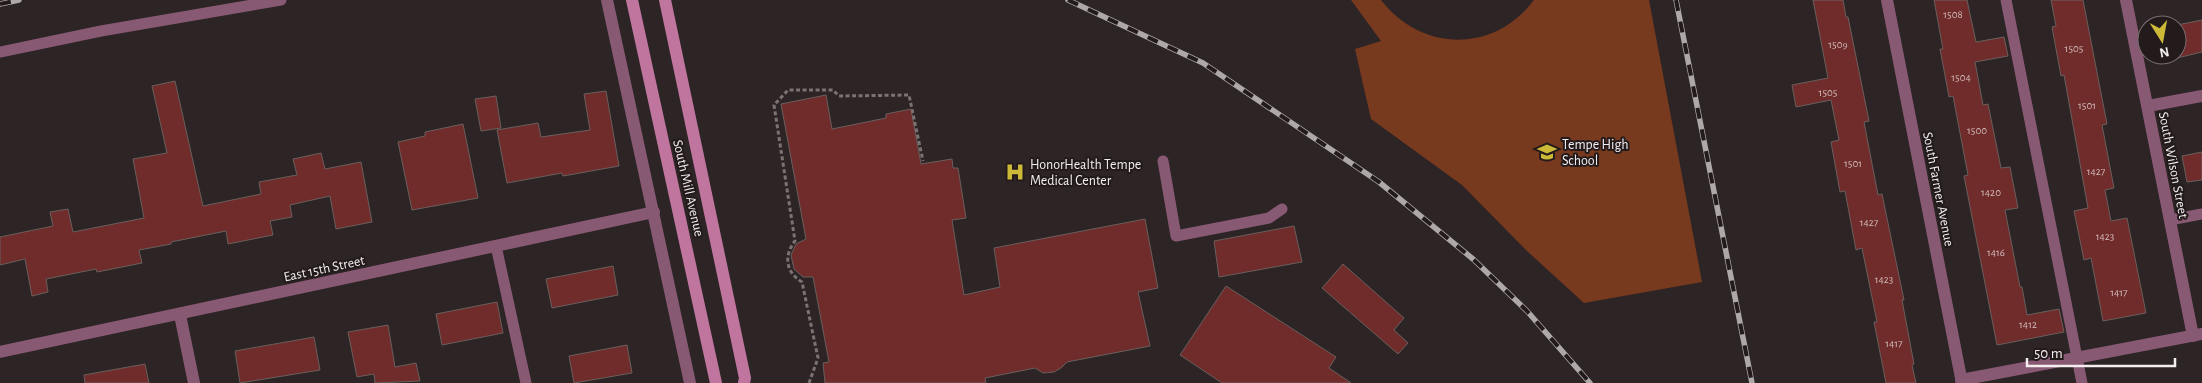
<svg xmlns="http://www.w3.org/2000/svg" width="2202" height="383" viewBox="0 0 2202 383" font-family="'Alegreya Sans',sans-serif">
<rect width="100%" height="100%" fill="#2d2425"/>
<!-- green -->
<path fill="#783a1e" d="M1351 0H1381C1421 52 1494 54 1534 0H1649L1702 282 1584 303 1527 251 1462 185 1371 119 1355 49 1381 41Z"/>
<!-- building -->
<g fill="#702c2a" stroke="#695f5e">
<polygon points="1813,0 1843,0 1846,17 1848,17 1869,121 1864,122 1878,195 1882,194 1904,300 1902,300 1914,364 1912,365 1916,383 1886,383 1874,322 1877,322 1862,248 1856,250 1845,191 1840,192 1831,142 1839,140 1831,100 1796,107 1792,85 1828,78"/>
<polygon points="1934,0 1967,0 1976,42 2004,37 2008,56 1975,62 1983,105 1988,104 2001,168 2010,167 2018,208 2005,210 2020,287 2022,287 2027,315 2059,309 2064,332 1997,345 1964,176 1968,175 1953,96 1949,97 1940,49 1943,49"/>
<polygon points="2051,0 2083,0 2107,124 2102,125 2114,188 2105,190 2111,221 2127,218 2146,313 2103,321 2091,258 2084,260 2074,211 2088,208 2064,75 2061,76 2052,27 2056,26"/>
<polygon points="2202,20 2202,52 2177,58 2177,25"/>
<polygon points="175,81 203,206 261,194 259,182 297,175 293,159 321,153 325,169 361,162 372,222 336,229 330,196 290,205 292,217 270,221 273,235 228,244 226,231 171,242 171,244 139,250 142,263 97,272 96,269 46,279 48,292 32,296 25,259 0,265 0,237 53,226 50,212 68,209 73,232 144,218 133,159 167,153 152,86"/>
<polygon points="606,91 619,166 563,176 562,173 507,183 497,130 538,123 541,137 590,130 584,94"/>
<polygon points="826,95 832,129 886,118 886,114 911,109 921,164 952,159 953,168 958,168 966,218 952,220 964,295 1000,287 994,248 1145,219 1158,288 1138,292 1150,346 1067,362 1061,368 1054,372 1043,373 1035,368 985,378 986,383 825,383 823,363 829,362 813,277 803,277 794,269 791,255 796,244 806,239 781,104"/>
<polygon points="496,96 501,128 481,131 475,99"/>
<polygon points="463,124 478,198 412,210 398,142 425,136 425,132"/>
<polygon points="2202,152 2202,180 2187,182 2182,156"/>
<polygon points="1294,226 1302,262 1219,277 1214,241"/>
<polygon points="1343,264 1404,318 1394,330 1408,343 1398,354 1322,288"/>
<polygon points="613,266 618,295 552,308 546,279"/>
<polygon points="1226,286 1336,357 1329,368 1351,383 1222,383 1180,355"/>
<polygon points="497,302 503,333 442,345 436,314"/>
<polygon points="388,325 395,367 416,363 420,381 375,383 374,374 357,377 348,332"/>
<polygon points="314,337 320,370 240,383 235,351"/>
<polygon points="627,345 632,373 574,383 569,356"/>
<polygon points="145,364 149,383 85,383 84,375"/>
</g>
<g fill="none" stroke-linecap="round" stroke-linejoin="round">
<!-- path -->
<path stroke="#7a7273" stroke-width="3" stroke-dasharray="4 2.5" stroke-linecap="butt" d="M809 383 818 358 802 282C785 272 784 255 795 241L774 105 788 90H833L839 96 909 95 923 161"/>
<!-- service -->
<g stroke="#885973" stroke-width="11">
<polyline points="2006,0 2082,383"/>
<polyline points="0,52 101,31 281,0"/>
<polyline points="1163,161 1176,236 1269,218 1282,209"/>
<polyline points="2170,220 2202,214"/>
<polyline points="496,246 526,383"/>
</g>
<!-- minor -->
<g stroke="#885973" stroke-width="12">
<polyline points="607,0 690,383"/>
<polyline points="1887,0 1962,383"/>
<polyline points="2126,0 2193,336"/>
<polyline points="2148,106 2202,96"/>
<polyline points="180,315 194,383"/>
<polyline points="0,352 654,212"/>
<polyline points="1961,380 2202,334"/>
</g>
<!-- secondary -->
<g stroke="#bf759e" stroke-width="12">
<polyline points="632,0 716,383"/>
<polyline points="665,0 745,378 744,383"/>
</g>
<!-- rail casing -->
<g stroke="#afa8a9" stroke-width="5.5">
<g id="rail">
<polyline points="1068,0 1203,63 1379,182 1473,259 1527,311 1590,383"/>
<polyline points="1676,0 1752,383"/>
<polyline points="0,4 19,0"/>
</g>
</g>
<!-- rail -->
<use href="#rail" stroke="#231a1c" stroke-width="4" stroke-dasharray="11" stroke-linecap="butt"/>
</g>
<!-- icons -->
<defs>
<g id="school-bare" transform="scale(1.5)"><path d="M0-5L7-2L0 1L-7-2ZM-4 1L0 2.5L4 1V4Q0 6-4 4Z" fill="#cdb938" stroke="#231a1c" stroke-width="2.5" paint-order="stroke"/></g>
<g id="hospital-bare" transform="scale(1.5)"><path d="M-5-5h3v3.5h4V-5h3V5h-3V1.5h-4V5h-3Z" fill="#cdb938" stroke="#231a1c" stroke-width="2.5" paint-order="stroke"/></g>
</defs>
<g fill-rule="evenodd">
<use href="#school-bare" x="1547" y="152"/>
<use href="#hospital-bare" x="1015" y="172"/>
</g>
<g text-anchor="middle" stroke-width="4" stroke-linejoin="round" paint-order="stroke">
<!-- number labels -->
<g font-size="11" fill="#d3bebe">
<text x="1953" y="18">1508</text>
<text x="1838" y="48">1509</text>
<text x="2074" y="52">1505</text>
<text x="1961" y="81">1504</text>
<text x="1828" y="96">1505</text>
<text x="2087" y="109">1501</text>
<text x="1977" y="134">1500</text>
<text x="1853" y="167">1501</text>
<text x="2096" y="175">1427</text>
<text x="1991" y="196">1420</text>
<text x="1869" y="226">1427</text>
<text x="2105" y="240">1423</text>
<text x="1996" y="256">1416</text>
<text x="1884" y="283">1423</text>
<text x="2119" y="296">1417</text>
<text x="2028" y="328">1412</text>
<text x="1894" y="347">1417</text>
</g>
<!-- poi labels -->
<g font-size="14" fill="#f4eeef" stroke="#231a1c" text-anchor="start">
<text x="1562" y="149">Tempe High<tspan x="1562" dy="16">School</tspan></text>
<text x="1030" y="169">HonorHealth Tempe<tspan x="1030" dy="16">Medical Center</tspan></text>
</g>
<!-- street labels -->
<g font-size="14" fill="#f4eeef" stroke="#231a1c">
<text transform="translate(2174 165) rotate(79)" y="5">South Wilson Street</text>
<text transform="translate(689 188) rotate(77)" y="5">South Mill Avenue</text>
<text transform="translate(1939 189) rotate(79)" y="5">South Farmer Avenue</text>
<text transform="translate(324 268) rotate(-12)" y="5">East 15th Street</text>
</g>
</g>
<!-- north arrow -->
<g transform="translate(2162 40) rotate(169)"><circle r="24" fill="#231a1c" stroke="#776f70"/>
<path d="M0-4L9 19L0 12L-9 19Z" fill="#cdb938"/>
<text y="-8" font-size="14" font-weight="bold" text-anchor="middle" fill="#f4eeef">N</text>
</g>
<!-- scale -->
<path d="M2027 358v8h148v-8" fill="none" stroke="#f4eeef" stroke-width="2.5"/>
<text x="2034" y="358" font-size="15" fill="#f4eeef" stroke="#231a1c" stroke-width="4" paint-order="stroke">50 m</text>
</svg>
